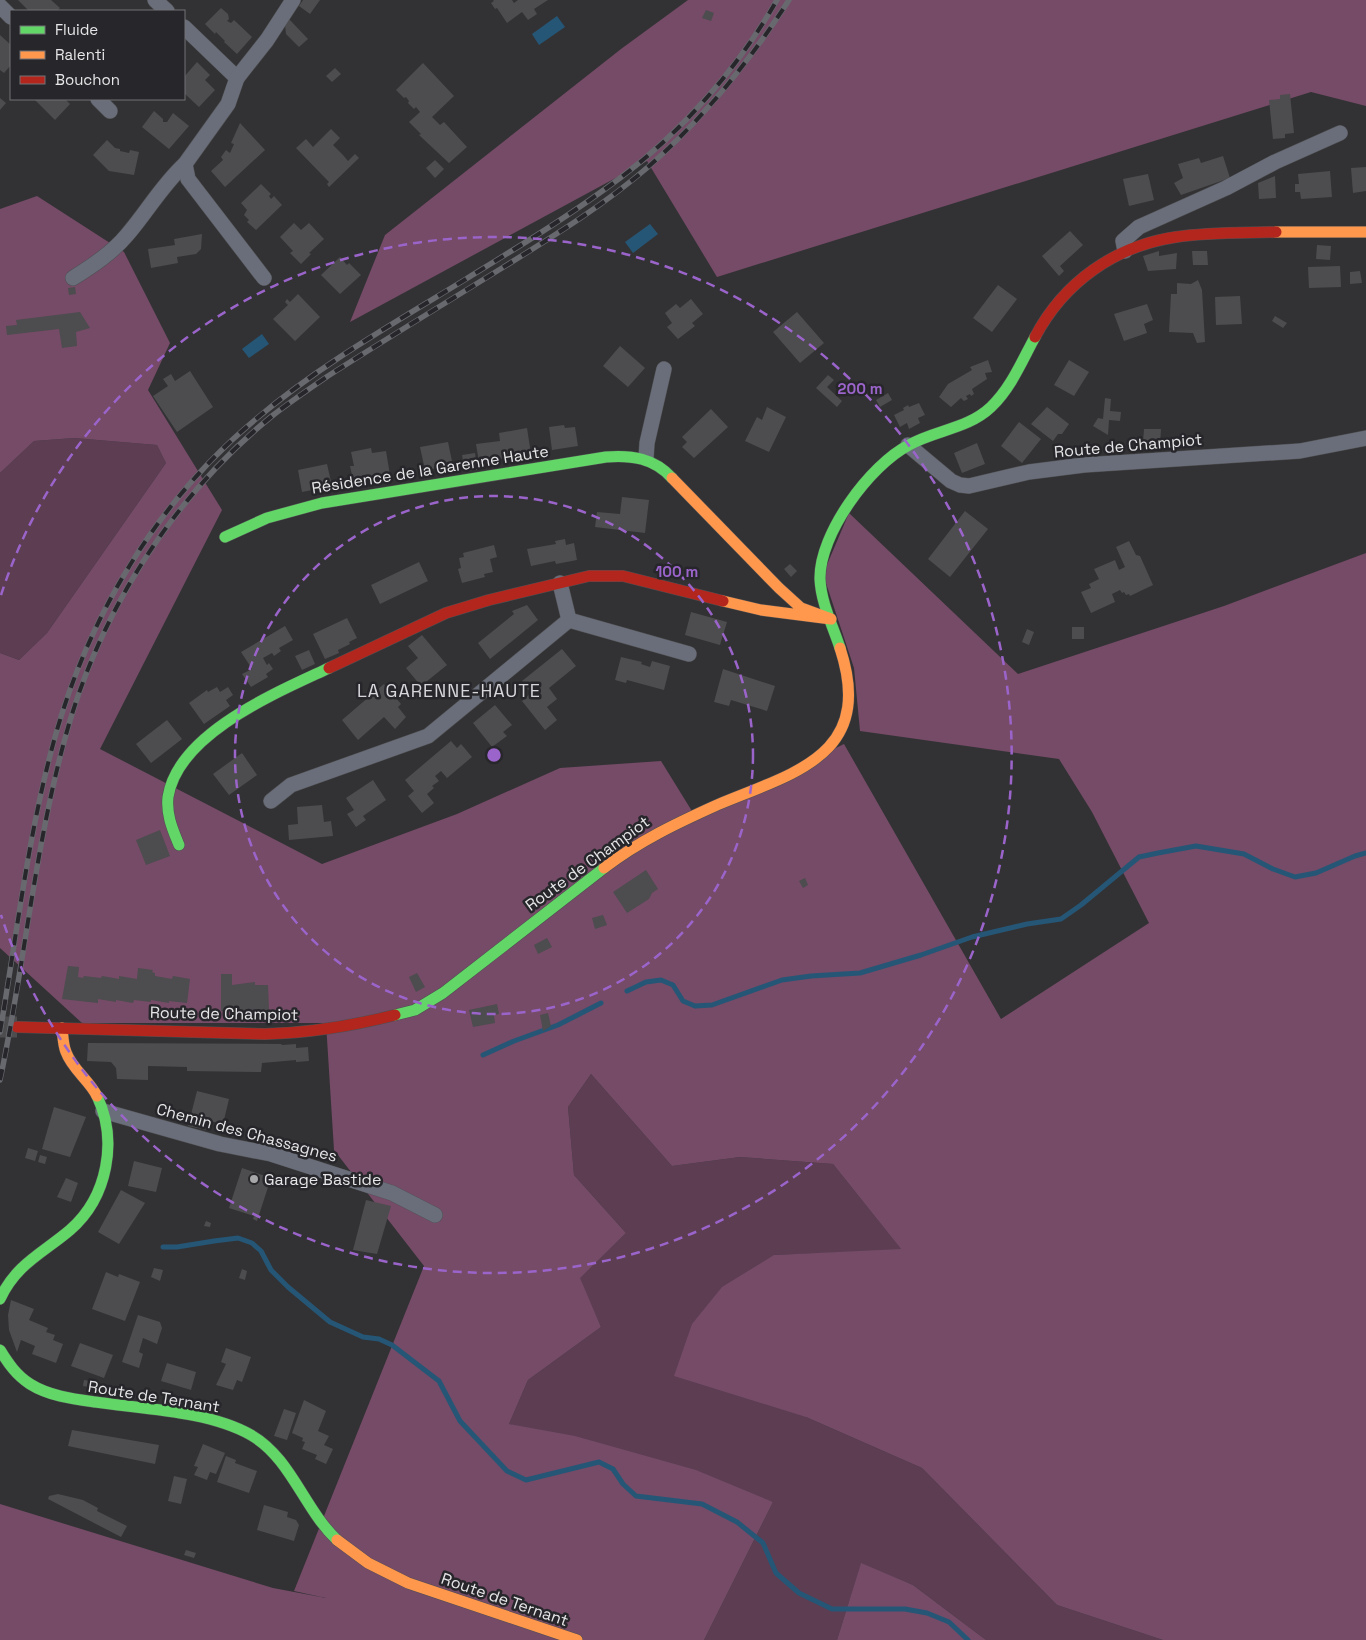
<svg xmlns="http://www.w3.org/2000/svg" width="1366" height="1640" viewBox="0 0 1366 1640" font-family="'Space Grotesk',sans-serif">
<rect width="100%" height="100%" fill="#323234"/>
<!-- green -->
<g fill="#5c3d52">
<polygon points="74,438 157,445 166,463 47,633 19,660 0,653 0,473 34,441"/>
<polygon points="591,1074 672,1166 740,1157 833,1164 902,1250 774,1255 806,1417 922,1468 1057,1605 1163,1640 986,1640 913,1585 861,1564 837,1640 704,1640 773,1502 509,1424 528,1380 601,1327 579,1278 626,1233 574,1175 568,1107"/>
</g>
<!-- forest -->
<g fill="#754b67">
<polygon points="688,0 1366,0 1366,106 1311,92 717,277 647,161 350,322 385,235 621,49"/>
<polygon points="37,196 124,252 170,343 148,390 222,510 100,749 322,864 457,814 560,768 661,761 695,816 844,744 1001,1019 1149,923 1092,812 1059,759 860,731 854,668 823,574 849,513 1018,674 1224,606 1366,553 1366,1640 1163,1640 1057,1605 922,1468 806,1417 674,1376 692,1324 722,1287 774,1255 901,1249 833,1164 740,1157 672,1166 591,1074 568,1107 574,1175 626,1233 580,1278 601,1327 528,1380 509,1424 575,1436 696,1470 773,1502 704,1640 0,1640 0,1504 273,1588 326,1598 294,1591 424,1266 334,1150 326,1023 82,1023 0,948 0,653 19,660 47,633 166,463 157,445 74,438 34,441 0,473 0,209"/>
<polygon points="861,1563 913,1585 986,1640 837,1640"/>
</g>
<!-- water -->
<g fill="#265676">
<polygon points="557,16 565,27 539,45 532,34"/>
<polygon points="650,224 658,234 633,253 625,242"/>
<polygon points="262,334 269,344 249,358 242,349"/>
</g>
<g fill="none" stroke-linecap="round" stroke-linejoin="round">
<!-- stream -->
<g stroke="#265676" stroke-width="5">
<polyline points="627,991 646,982 661,980 673,985 683,1001 695,1006 712,1005 782,980 811,976 860,973 921,955 972,937 1027,924 1061,919 1081,905 1139,857 1158,853 1196,846 1244,854 1273,869 1295,877 1316,873 1355,856 1366,853"/>
<polyline points="483,1055 514,1041 558,1025 601,1003"/>
<polyline points="163,1247 177,1247 214,1241 238,1238 252,1243 261,1251 271,1270 288,1287 330,1322 363,1337 379,1339 392,1345 439,1381 460,1421 507,1471 526,1480 599,1462 613,1469 623,1484 636,1496 702,1504 737,1522 763,1543 776,1573 799,1593 832,1609 905,1609 927,1613 949,1622 968,1640"/>
</g>
</g>
<!-- building -->
<g fill="#4d4c4e">
<polygon points="18,0 51,0 60,8 57,11 29,11"/>
<polygon points="303,0 320,0 310,14 299,6"/>
<polygon points="493,0 512,0 514,3 518,0 548,0 534,9 537,14 528,20 522,12 507,23 497,8 495,9 491,3 494,1"/>
<polygon points="221,8 228,14 229,19 227,21 231,23 234,20 252,37 237,54 224,42 225,41 216,32 215,34 205,24"/>
<polygon points="706,10 714,13 711,21 702,18"/>
<polygon points="289,19 308,39 299,47 286,34 285,25"/>
<polygon points="0,35 11,45 11,65 4,73 0,70"/>
<polygon points="197,62 210,75 205,80 215,90 199,107 184,93 184,77"/>
<polygon points="423,63 454,96 432,117 440,125 444,122 467,147 449,163 419,135 421,134 409,122 420,112 416,107 414,109 408,103 409,101 406,97 404,98 396,90"/>
<polygon points="335,68 341,74 332,82 326,76"/>
<polygon points="1290,94 1294,133 1285,134 1285,138 1273,139 1269,100 1280,99 1280,95"/>
<polygon points="0,98 6,103 0,110"/>
<polygon points="34,99 65,99 70,104 55,120"/>
<polygon points="154,111 163,119 163,122 167,122 173,113 189,126 169,149 142,127"/>
<polygon points="240,123 265,150 225,187 211,171 223,160 221,157 226,150 230,153 234,144 231,143"/>
<polygon points="331,129 340,138 333,145 343,155 348,161 355,154 359,158 329,187 327,184 329,182 296,148 306,139 313,147"/>
<polygon points="107,140 115,148 120,149 120,151 129,153 130,150 139,152 134,175 109,171 93,155"/>
<polygon points="1223,156 1230,178 1181,195 1174,183 1183,178 1178,164 1199,158 1201,163"/>
<polygon points="435,160 444,169 435,178 426,168"/>
<polygon points="1366,167 1366,191 1353,193 1351,168"/>
<polygon points="1330,171 1332,197 1301,199 1300,192 1295,192 1295,184 1299,184 1298,174"/>
<polygon points="1148,174 1154,200 1129,206 1123,179"/>
<polygon points="1275,176 1276,198 1259,199 1258,183"/>
<polygon points="261,184 271,194 269,196 271,199 274,196 282,205 256,230 247,222 249,220 244,215 247,210 241,203"/>
<polygon points="294,223 301,230 309,223 324,239 309,253 311,254 301,264 290,253 293,251 280,237"/>
<polygon points="1070,231 1083,245 1060,266 1064,271 1059,276 1042,256"/>
<polygon points="202,234 201,249 196,254 177,257 178,263 151,268 148,249 175,245 174,239"/>
<polygon points="1317,245 1331,246 1330,260 1316,259"/>
<polygon points="1159,251 1159,256 1177,253 1176,269 1148,271 1143,256"/>
<polygon points="1192,251 1207,251 1208,265 1193,265"/>
<polygon points="340,257 347,265 349,263 361,275 340,294 321,275"/>
<polygon points="1340,266 1341,287 1309,288 1308,267"/>
<polygon points="1360,271 1362,283 1350,284 1350,272"/>
<polygon points="1198,280 1202,290 1205,342 1197,343 1193,333 1169,332 1171,294 1177,294 1177,283 1191,284"/>
<polygon points="998,285 1017,299 992,332 973,318"/>
<polygon points="75,287 76,294 69,295 68,288"/>
<polygon points="298,294 320,317 295,341 273,319 288,305 285,302 287,299 290,302"/>
<polygon points="1240,296 1242,324 1216,325 1215,297"/>
<polygon points="691,299 703,314 692,323 695,326 678,339 667,327 672,323 665,313 676,304 680,308"/>
<polygon points="1147,304 1153,320 1144,324 1147,333 1124,341 1114,314"/>
<polygon points="80,312 90,328 76,332 77,346 62,348 59,329 7,335 6,326 17,325 16,320"/>
<polygon points="797,312 824,343 800,363 773,332"/>
<polygon points="1275,316 1287,323 1283,328 1272,321"/>
<polygon points="620,346 645,368 628,387 603,366"/>
<polygon points="988,360 992,372 985,373 987,379 972,389 974,394 971,396 970,394 966,396 968,399 964,401 961,398 951,407 939,397 948,384 972,370 970,367"/>
<polygon points="1069,360 1089,372 1074,396 1054,385"/>
<polygon points="190,371 213,407 177,432 153,396 168,386 163,379 171,374 175,381"/>
<polygon points="828,375 834,380 827,387 842,401 837,407 816,388"/>
<polygon points="888,393 892,400 880,407 876,400"/>
<polygon points="1105,398 1111,399 1110,411 1121,412 1120,421 1109,420 1108,435 1093,426 1098,418 1103,419"/>
<polygon points="919,403 925,415 918,418 920,423 909,429 907,423 900,427 894,415 904,410 903,408 908,405 909,407"/>
<polygon points="767,407 786,417 769,452 745,441 757,417 762,420"/>
<polygon points="1047,407 1069,424 1062,434 1058,434 1053,441 1031,424"/>
<polygon points="711,409 728,427 694,458 682,447 687,442 682,437"/>
<polygon points="1019,422 1041,439 1022,463 1001,446"/>
<polygon points="564,425 565,428 575,427 578,446 552,450 549,427"/>
<polygon points="527,428 531,454 479,462 476,444 500,441 499,433"/>
<polygon points="1144,429 1161,429 1160,444 1143,442"/>
<polygon points="448,442 453,466 425,470 420,447"/>
<polygon points="977,443 985,464 962,473 954,453"/>
<polygon points="371,448 372,453 386,451 390,475 353,480 350,466 354,466 351,452"/>
<polygon points="475,453 477,470 465,472 462,455"/>
<polygon points="327,464 332,486 302,492 298,470"/>
<polygon points="622,497 649,500 645,533 595,527 597,512 620,514"/>
<polygon points="965,511 988,529 950,577 928,559"/>
<polygon points="565,539 566,545 574,543 577,560 556,564 555,561 531,566 527,549 556,544 555,541"/>
<polygon points="1129,541 1136,555 1140,556 1153,585 1130,596 1129,594 1126,595 1124,592 1122,593 1120,590 1112,594 1115,602 1091,613 1081,592 1091,588 1089,584 1099,579 1094,569 1115,560 1119,570 1125,567 1116,547"/>
<polygon points="494,545 497,557 490,559 493,572 484,574 485,577 462,583 458,569 461,568 459,558 464,557 463,553"/>
<polygon points="419,562 428,581 380,604 371,585"/>
<polygon points="790,564 797,571 791,577 784,569"/>
<polygon points="527,605 538,620 490,659 478,643 514,614 512,611"/>
<polygon points="691,612 727,622 720,645 685,635"/>
<polygon points="347,618 357,638 349,642 350,644 338,650 339,653 325,659 313,634"/>
<polygon points="285,626 293,640 279,648 281,651 274,656 272,653 263,658 267,665 269,663 273,669 266,674 268,677 251,687 242,674 252,669 241,652"/>
<rect x="1072" y="627" width="12" height="12"/>
<polygon points="1027,629 1034,632 1029,645 1022,642"/>
<polygon points="422,635 447,665 421,686 406,668 418,658 408,646"/>
<polygon points="562,649 576,666 549,688 557,699 547,707 557,720 545,730 522,701 531,693 522,681"/>
<polygon points="309,650 315,664 302,670 295,656"/>
<polygon points="621,657 642,662 641,664 650,667 652,661 670,666 664,690 627,680 626,683 615,680"/>
<polygon points="723,669 775,686 767,711 731,700 729,706 714,702"/>
<polygon points="384,684 401,704 398,707 406,717 395,729 384,717 358,740 342,720"/>
<polygon points="217,687 220,692 228,687 233,695 226,700 230,706 204,724 189,703 207,690 208,692"/>
<polygon points="495,705 512,725 503,732 507,736 492,747 473,723"/>
<polygon points="167,720 182,739 151,763 136,744"/>
<polygon points="451,741 457,748 461,744 472,757 447,778 441,771 435,776 439,781 432,786 434,788 427,794 434,803 422,813 408,796 414,791 405,780"/>
<polygon points="242,753 257,775 229,795 213,774"/>
<polygon points="373,780 386,800 363,816 366,820 356,827 347,814 354,810 346,798"/>
<polygon points="322,805 324,822 331,821 333,836 289,840 288,825 298,824 297,807"/>
<polygon points="160,830 170,856 146,865 136,840"/>
<polygon points="646,870 658,889 652,893 649,899 627,913 613,892"/>
<polygon points="805,878 808,885 803,888 799,881"/>
<polygon points="603,915 607,925 595,929 592,918"/>
<polygon points="547,938 552,947 538,954 534,945"/>
<polygon points="68,966 79,967 78,977 83,978 84,976 101,978 102,976 119,979 119,976 137,979 138,968 153,970 152,972 155,973 155,976 172,979 173,976 190,979 187,1003 169,1001 169,1003 151,1000 151,1002 134,1000 133,1003 116,1000 116,1002 98,999 98,1003 62,999"/>
<polygon points="417,973 425,987 416,992 409,977"/>
<polygon points="221,974 232,974 232,985 255,982 255,985 268,985 269,1011 221,1011"/>
<polygon points="497,1004 499,1014 494,1015 495,1023 473,1027 469,1010"/>
<polygon points="548,1013 551,1026 543,1031 540,1015"/>
<polygon points="88,1043 281,1044 282,1045 296,1044 296,1048 308,1047 309,1061 296,1062 296,1060 262,1063 261,1072 187,1071 187,1067 148,1066 148,1080 117,1079 116,1068 111,1062 87,1061"/>
<polygon points="197,1091 229,1099 223,1124 210,1121 207,1130 188,1126"/>
<polygon points="54,1107 86,1117 70,1157 42,1149"/>
<polygon points="28,1148 38,1151 35,1161 25,1158"/>
<polygon points="40,1155 47,1157 45,1164 38,1162"/>
<polygon points="134,1161 162,1168 156,1192 128,1186"/>
<polygon points="242,1168 271,1178 257,1221 253,1219 254,1216 229,1208"/>
<polygon points="66,1178 78,1183 71,1202 57,1197"/>
<polygon points="121,1190 145,1203 119,1244 98,1232"/>
<polygon points="366,1200 391,1206 377,1254 353,1250"/>
<polygon points="206,1221 211,1223 210,1227 204,1226"/>
<polygon points="154,1268 163,1270 160,1281 151,1277"/>
<polygon points="242,1269 247,1271 245,1280 239,1278"/>
<polygon points="106,1272 118,1277 119,1274 140,1282 125,1321 92,1309"/>
<polygon points="11,1300 34,1309 29,1320 48,1328 46,1332 55,1335 53,1340 63,1344 56,1363 32,1354 35,1346 21,1340 17,1352 9,1330 8,1315"/>
<polygon points="138,1315 160,1322 162,1328 157,1344 143,1338 139,1352 143,1354 139,1368 122,1362"/>
<polygon points="80,1343 113,1355 104,1378 71,1366"/>
<polygon points="226,1348 251,1357 242,1382 237,1380 233,1390 216,1385 226,1364 221,1362"/>
<polygon points="167,1363 196,1372 191,1390 161,1381"/>
<polygon points="84,1380 91,1381 89,1387 83,1386"/>
<polygon points="304,1400 326,1411 318,1431 329,1436 324,1445 333,1449 326,1464 315,1459 317,1455 302,1449 305,1442 302,1441 303,1438 292,1433"/>
<polygon points="284,1409 296,1413 287,1440 274,1436"/>
<polygon points="72,1430 159,1445 155,1464 68,1446"/>
<polygon points="203,1444 225,1453 216,1474 210,1472 207,1480 194,1475 198,1467 194,1466"/>
<polygon points="226,1456 236,1460 235,1463 257,1471 249,1493 217,1482"/>
<polygon points="174,1476 187,1479 181,1504 168,1501"/>
<polygon points="58,1494 83,1500 98,1508 97,1511 127,1526 121,1537 48,1499 49,1496"/>
<polygon points="264,1505 288,1512 287,1517 296,1520 299,1525 294,1541 257,1530"/>
<polygon points="186,1550 196,1553 194,1558 184,1555"/>
</g>
<g fill="none" stroke-linecap="round" stroke-linejoin="round">
<!-- secondary-tunnel -->
<polyline stroke="#4d4d4f" stroke-width="21" stroke-dasharray="21 11" stroke-linecap="butt" points="0,1027 17,1027"/>
<!-- street casing -->
<g stroke="#4f4f51" stroke-width="16">
<g id="street">
<polyline points="155,0 167,11"/>
<polyline points="0,6 11,17"/>
<polyline points="184,27 237,78 228,104 185,164 188,179 264,278"/>
<polyline points="237,78 267,40 293,0"/>
<polyline points="98,99 110,111"/>
<polyline points="1125,251 1123,241 1139,227 1226,188 1275,162 1340,133"/>
<path d="M73 278C92 266 112 253 127 235 147 212 162 185 185 164"/>
<polyline points="908,445 951,481 960,485 969,486 1029,472 1084,465 1300,451 1366,438"/>
<polyline points="646,458 647,443 664,369"/>
<polyline points="569,620 689,654"/>
<polyline points="271,801 291,785 428,736 569,620 560,583"/>
<polyline points="103,1111 220,1144 271,1154 392,1193 435,1215"/>
</g>
</g>
<!-- fast casing -->
<g stroke="#4f4f51" stroke-width="12">
<g id="fast">
<path d="M225 537 267 518 322 503 606 457C632 455 654 458 672 478"/>
<path d="M840 648C833 626 821 603 820 579 819 534 870 465 909 445 935 430 968 429 991 407 1011 388 1022 361 1035 337"/>
<path d="M179 845C173 830 166 815 168 797 178 733 278 692 329 668"/>
<polyline points="395,1015 415,1010 443,993 604,868"/>
<path d="M0 1299C16 1264 43 1253 70 1230 108 1197 118 1140 97 1096"/>
<path d="M0 1350C8 1363 16 1375 30 1384 49 1396 73 1399 95 1402 143 1409 209 1411 251 1435 291 1458 304 1509 337 1540"/>
</g>
</g>
<!-- slow casing -->
<g stroke="#4f4f51" stroke-width="12">
<g id="slow">
<polyline points="1276,232 1366,232"/>
<polyline points="672,478 779,588 801,608 831,619 761,610 723,601"/>
<path d="M604 868C639 841 677 823 717 805 796 772 875 755 840 648"/>
<path d="M62 1028C63 1036 63 1045 66 1052 72 1069 89 1080 97 1096"/>
<polyline points="337,1540 368,1563 408,1583 577,1640"/>
</g>
</g>
<!-- jam casing -->
<g stroke="#4f4f51" stroke-width="12">
<g id="jam">
<path d="M1035 337C1064 282 1115 246 1176 237 1209 232 1243 233 1276 232"/>
<polyline points="329,668 446,613 489,600 589,576 623,576 723,601"/>
<path d="M17 1027 265 1034C310 1033 352 1026 395 1015"/>
</g>
</g>
<!-- street -->
<use href="#street" stroke="#696e7a" stroke-width="15"/>
<!-- fast -->
<use href="#fast" stroke="#63d668" stroke-width="11"/>
<!-- slow -->
<use href="#slow" stroke="#ff974d" stroke-width="11"/>
<!-- jam -->
<use href="#jam" stroke="#b3261e" stroke-width="11"/>
<!-- rail casing -->
<g stroke="#67696e" stroke-width="5.5">
<g id="rail">
<path d="M0 1032C17 934 28 834 55 737 89 615 158 500 256 419 320 365 394 323 466 279 518 247 571 215 620 178 683 131 738 68 777 0"/>
<path d="M0 1080C24 968 34 853 64 742 97 616 171 498 272 416 290 402 309 389 328 376 386 339 444 304 502 268 552 237 603 206 648 167 704 118 749 62 789 0"/>
</g>
</g>
<!-- rail -->
<use href="#rail" stroke="#27272b" stroke-width="4" stroke-dasharray="11" stroke-linecap="butt"/>
</g>
<!-- distance rings -->
<g fill="none" stroke="#9b64cb" stroke-width="2.5" stroke-dasharray="9 6">
<circle cx="494" cy="755" r="259"/>
<path d="M1 595A518 518 0 1 1 1 915"/>
</g>
<!-- markers -->
<circle fill="#a7a7a9" stroke="#27272b" stroke-width="2" cx="254" cy="1179" r="5"/>
<g text-anchor="middle" stroke-width="5" stroke-linejoin="round" paint-order="stroke">
<!-- street labels -->
<g font-size="16" fill="#e6e6e8" stroke="#27272b">
<text transform="translate(1128 445) rotate(-5)" y="6">Route de Champiot</text>
<text transform="translate(430 469) rotate(-9)" y="6">Résidence de la Garenne Haute</text>
<text transform="translate(587 863) rotate(-36)" y="6">Route de Champiot</text>
<text transform="translate(224 1013) rotate(1)" y="6">Route de Champiot</text>
<text transform="translate(247 1132) rotate(15)" y="6">Chemin des Chassagnes</text>
<text transform="translate(154 1396) rotate(9)" y="6">Route de Ternant</text>
<text transform="translate(505 1599) rotate(19)" y="6">Route de Ternant</text>
</g>
<!-- poi labels -->
<g font-size="16" fill="#e6e6e8" stroke="#27272b" text-anchor="start">
<text x="264" y="1185">Garage Bastide</text>
</g>
<!-- neighbourhood labels -->
<g font-size="18" letter-spacing="1" fill="#d7d6db" stroke="#27272b">
<text x="449" y="697">LA GARENNE-HAUTE</text>
</g>
</g>
<circle cx="494" cy="755" r="8" fill="#9b64cb" stroke="#27272b" stroke-width="2.5"/>
<g font-size="15" text-anchor="middle" font-weight="bold" fill="#9b64cb" stroke="#27272b" stroke-width="5" stroke-linejoin="round" paint-order="stroke">
<text x="860" y="394">200 m</text>
<text x="677" y="577">100 m</text>
</g>
<!-- legend -->
<rect x="10" y="10" width="175" height="90" fill="#27272b" stroke="#737377"/>
<rect x="20" y="26" width="25" height="8" fill="#63d668" stroke="#737377"/>
<text x="55" y="35" font-size="15" fill="#e6e6e8">Fluide</text>
<rect x="20" y="51" width="25" height="8" fill="#ff974d" stroke="#737377"/>
<text x="55" y="60" font-size="15" fill="#e6e6e8">Ralenti</text>
<rect x="20" y="76" width="25" height="8" fill="#b3261e" stroke="#737377"/>
<text x="55" y="85" font-size="15" fill="#e6e6e8">Bouchon</text>
</svg>
